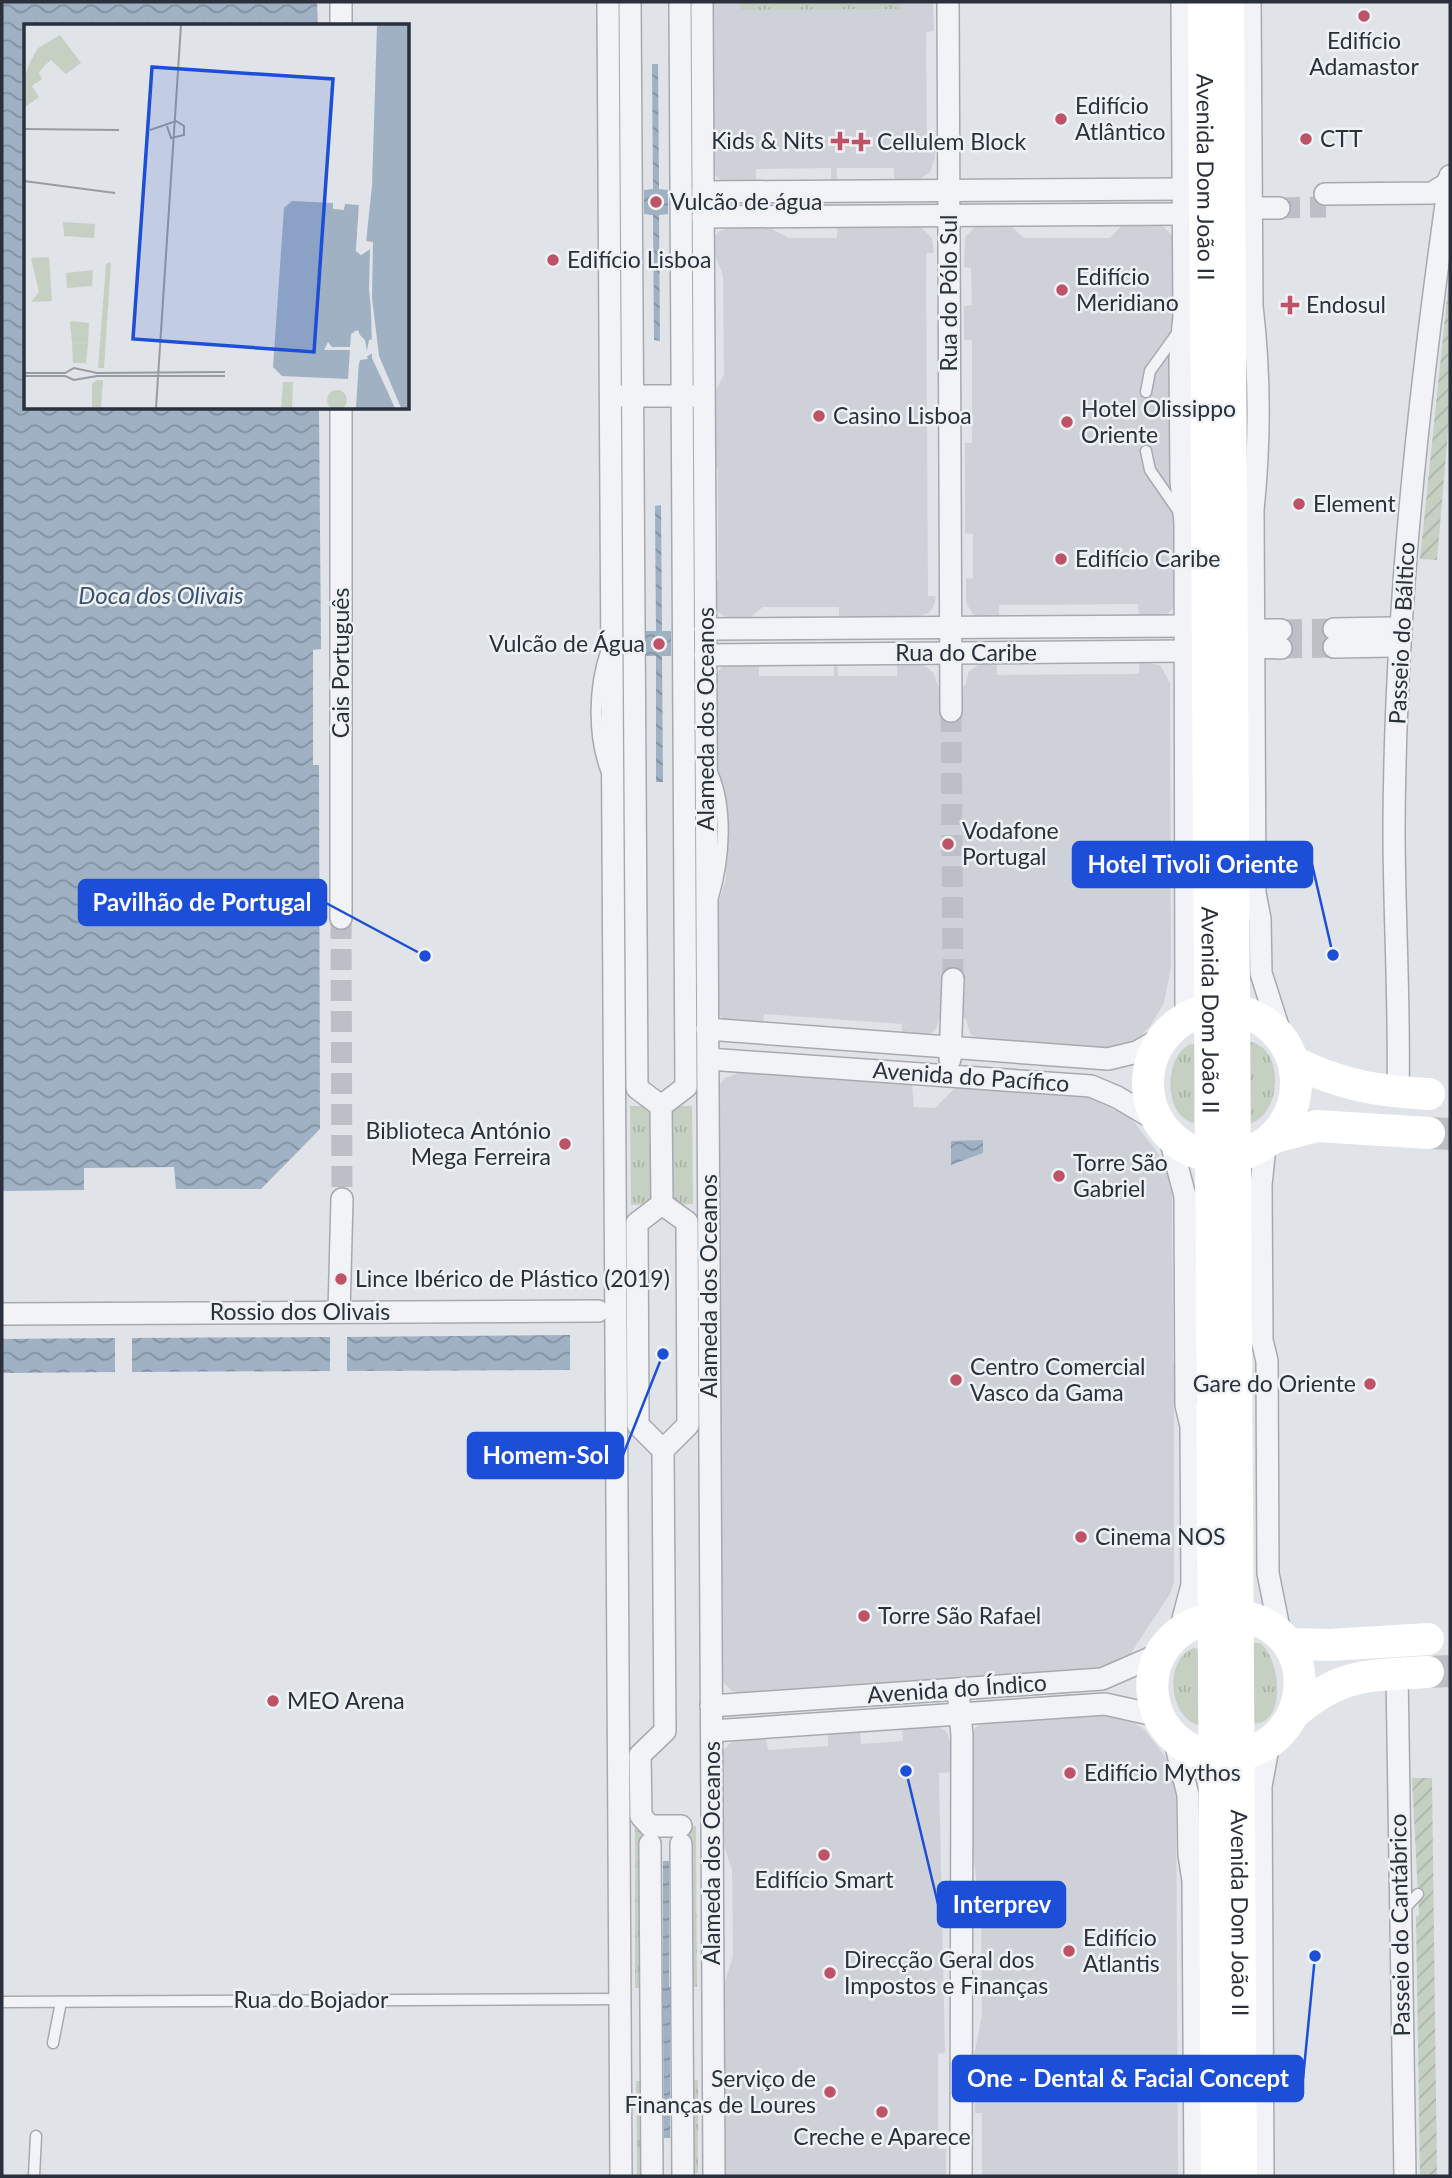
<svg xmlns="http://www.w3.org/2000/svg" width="1452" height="2178" viewBox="0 0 1452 2178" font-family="Lato,sans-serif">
<defs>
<pattern id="grass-tufts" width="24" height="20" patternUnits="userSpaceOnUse" patternTransform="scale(1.75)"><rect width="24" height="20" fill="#c6d0c2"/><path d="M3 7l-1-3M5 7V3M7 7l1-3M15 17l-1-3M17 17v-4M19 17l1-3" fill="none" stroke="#aab3a8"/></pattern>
<pattern id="garden-furrows" width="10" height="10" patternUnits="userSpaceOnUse" patternTransform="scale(1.75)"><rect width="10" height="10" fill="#c6d0c2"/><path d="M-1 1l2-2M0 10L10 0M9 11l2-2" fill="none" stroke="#aab3a8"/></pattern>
<pattern id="water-waves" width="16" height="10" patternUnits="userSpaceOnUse" patternTransform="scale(1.75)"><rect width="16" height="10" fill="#9fb1c3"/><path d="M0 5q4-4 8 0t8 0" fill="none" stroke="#8291a0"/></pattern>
</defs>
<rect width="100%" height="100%" fill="#e0e3e7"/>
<!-- built -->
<g fill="#ced2d8">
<polygon points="707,2 933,2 934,31 926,32 927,139 934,140 935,158 930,172 919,180 894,182 894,168 837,168 837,182 831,182 831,168 756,169 756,183 725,182 718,178 713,173"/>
<polygon points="1123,224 1162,225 1173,236 1175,606 1165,616 1156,617 1139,617 1138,604 999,605 999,618 975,617 966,603 966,579 973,578 973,534 965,533 965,443 972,443 972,340 964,340 964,306 972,305 971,268 964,267 965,237 975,227 1010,225 1024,238 1110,238"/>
<polygon points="832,226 914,226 921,227 932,238 934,253 926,253 928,596 936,596 934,605 930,612 914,619 769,620 774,617 839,616 839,607 763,607 748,619 728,618 715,610 711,588 718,580 718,470 710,462 710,402 724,374 723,275 710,244 719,231 733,227 767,227 789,238 837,238 837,229"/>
<polygon points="1139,661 1160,665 1170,683 1171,967 1164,1003 1151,1025 1137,1040 1112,1051 979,1042 970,1033 966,1019 940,1016 936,1029 928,1036 901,1038 902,1024 764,1014 762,1028 725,1022 717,1012 713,920 726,879 726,795 712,751 716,673 721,668 728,665 759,663 759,676 834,676 834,663 837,662 838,676 897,676 897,662 921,663 933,672 938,686 965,686 969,671 981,663 997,662 997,675 1139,674"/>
<polygon points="744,1070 912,1084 914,1107 935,1108 957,1086 1085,1095 1131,1118 1169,1168 1172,1177 1173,1362 1180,1369 1180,1398 1174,1405 1174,1582 1170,1594 1127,1659 1104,1668 745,1694 732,1691 722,1681 719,1675 715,1092 724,1079"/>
<polygon points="1105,1713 1130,1720 1145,1730 1171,1765 1176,1784 1178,2176 975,2176 982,2174 982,2113 975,2113 974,2056 982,2015 981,1915 972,1846 971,1735 976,1727 984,1722"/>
<polygon points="937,1726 946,1731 952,1744 952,1772 939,1773 945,2053 938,2054 938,2149 946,2149 946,2176 720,2176 719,2000 733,1956 732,1870 718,1826 720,1755 730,1743 742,1739 766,1737 768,1750 828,1746 828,1732 860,1730 861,1744 903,1741 902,1727"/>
</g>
<!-- grass -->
<g fill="url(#grass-tufts)">
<polygon points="740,2 900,2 900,9 741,10"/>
<path d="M1251 1042C1284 1049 1282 1111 1252 1123H1249L1248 1045Z"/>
<path d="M1191 1044 1196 1045 1194 1123C1163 1117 1163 1055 1191 1044Z"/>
<polygon points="630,1106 652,1106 652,1204 631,1205"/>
<polygon points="671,1106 692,1106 693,1204 671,1205"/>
<path d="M1251 1643H1260C1283 1662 1285 1728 1252 1723Z"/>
<path d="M1194 1648 1200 1650 1202 1724 1198 1725C1169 1717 1163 1659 1194 1648Z"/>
<polygon points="635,1826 647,1826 648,1988 635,1988"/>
<polygon points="684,1826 696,1826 697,1987 685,1987"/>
<polygon points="698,2080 698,2173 686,2173 685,2081"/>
<polygon points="636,2081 648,2081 649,2173 637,2174"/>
</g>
<!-- garden -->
<g fill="url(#garden-furrows)">
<polygon points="1450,269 1450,409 1437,560 1420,559"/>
<polygon points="1412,1778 1432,1778 1437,2176 1420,2176 1416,1916 1419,1915"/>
</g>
<!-- water -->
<g fill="url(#water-waves)">
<polygon points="2,2 317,2 318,26 26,26 26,408 319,408 321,649 313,650 313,765 319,765 320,1129 261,1189 176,1189 174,1167 84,1168 84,1190 2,1191"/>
<polygon points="652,64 658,64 659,189 668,190 668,214 659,215 660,341 654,340 653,215 644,214 644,190 653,189"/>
<polygon points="661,505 662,631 671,631 671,656 662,656 663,782 656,782 656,656 646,656 646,631 656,631 655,506"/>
<polygon points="983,1140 983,1153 951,1165 951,1141"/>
<polygon points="570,1335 570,1370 347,1371 347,1337"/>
<polygon points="330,1337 330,1371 132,1372 132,1338"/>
<polygon points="115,1338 115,1372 2,1373 2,1339"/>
<polygon points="663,1861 669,1861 669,1987 679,1987 679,2012 670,2013 670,2138 664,2138 663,2012 654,2012 654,1988 663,1987"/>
</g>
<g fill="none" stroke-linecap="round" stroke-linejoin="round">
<!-- street-tunnel -->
<g stroke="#bcbfc5" stroke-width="21" stroke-dasharray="21 10" stroke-linecap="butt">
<polyline points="1279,208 1326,207"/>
<polyline points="1281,630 1334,629"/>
<polyline points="1281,648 1334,647"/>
<polyline points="951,711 953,979"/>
<polyline points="341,918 342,1199"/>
</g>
<!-- secondary-tunnel -->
<g stroke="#bcbfc5" stroke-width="32" stroke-dasharray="32 16" stroke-linecap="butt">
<polyline points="1429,1133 1450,1134"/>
<polyline points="1428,1672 1450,1671"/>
</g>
<!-- lane casing -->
<g stroke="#a6aab0" stroke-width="13">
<g id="lane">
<polyline points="1146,392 1150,371 1178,332"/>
<polyline points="1146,451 1150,470 1179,512"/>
<path d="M606 652C594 687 593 735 606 770"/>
<path d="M712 772C728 808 724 860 713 897"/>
<polyline points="1403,1910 1418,1894"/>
<polyline points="2,2002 620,1999"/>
<polyline points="53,2043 61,2002"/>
<polyline points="34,2176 36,2136"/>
</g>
</g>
<!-- street casing -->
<g stroke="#a6aab0" stroke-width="24">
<g id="street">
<polyline points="341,2 341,26"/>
<polyline points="608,2 621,2176"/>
<polyline points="630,2 637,1088 661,1106 662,1204 637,1223 638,1425 663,1450 665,1731 640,1755 641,1816 650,1826 681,1826"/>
<polyline points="702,2 714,2176"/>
<polyline points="948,2 951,711"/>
<polyline points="1182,2 1184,316 1180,358 1181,480 1185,523 1186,1017"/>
<path d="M1250 2 1252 306C1260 373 1260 442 1253 510L1255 893 1260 919 1261 973 1283 1042"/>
<polyline points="703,192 1183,189"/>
<polyline points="1325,194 1432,193 1445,185 1450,178"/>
<polyline points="1252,208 1279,208"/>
<polyline points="703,217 1184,214"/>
<polyline points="620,396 696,396"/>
<polyline points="705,629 1186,626"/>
<polyline points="1334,629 1392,628 1401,636"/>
<polyline points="1254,630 1281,630"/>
<polyline points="1254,647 1281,648"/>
<polyline points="1334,647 1393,646 1401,636"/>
<polyline points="705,655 1186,651"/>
<polyline points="341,918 341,408"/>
<polyline points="707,1029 1108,1059 1137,1052 1164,1036"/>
<polyline points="708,1059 1091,1086 1117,1097 1159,1122"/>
<polyline points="950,1059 953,979"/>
<path d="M1398 1092C1400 1004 1394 916 1394 828 1395 610 1419 392 1450 176"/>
<polyline points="661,1106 686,1087 680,2"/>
<polyline points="1169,1135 1185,1196 1186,1405 1191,1426 1192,1585 1180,1630"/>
<polyline points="1265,1146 1261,1185 1262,1340 1267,1361 1268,1573 1280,1633"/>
<polyline points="662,1204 687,1222 688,1425 663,1450"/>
<polyline points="339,1312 342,1199"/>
<polyline points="2,1314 598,1311"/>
<polyline points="1397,1674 1405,2176"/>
<polyline points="958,1689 962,1736 961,2176"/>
<polyline points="711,1706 1102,1679 1157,1655"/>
<polyline points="712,1731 1105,1704 1159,1716"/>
<polyline points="1173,1734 1188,1795 1189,1855 1193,1881 1195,2176"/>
<polyline points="650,1844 652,2176"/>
<polyline points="681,1844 683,2176"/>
<polyline points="1263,2176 1261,1786 1269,1743"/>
</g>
</g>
<!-- lane -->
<use href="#lane" stroke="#f2f3f6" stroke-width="10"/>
<!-- street -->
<use href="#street" stroke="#f2f3f6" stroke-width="21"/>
<!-- secondary -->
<g stroke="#fff" stroke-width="32">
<path id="s1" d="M1204 2 1217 2176"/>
<path id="s2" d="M1228 2 1241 2176"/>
<circle cx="1222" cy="1083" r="74"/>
<path d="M1294 1062C1341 1085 1376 1091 1429 1094"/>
<polyline points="1275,1137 1317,1126 1429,1133"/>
<path d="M1226 1615C1327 1616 1321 1751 1227 1756 1140 1761 1116 1629 1226 1615Z"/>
<polyline points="1288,1644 1330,1645 1428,1639"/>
<path d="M1294 1713C1342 1672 1368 1676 1428 1672"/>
</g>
</g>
<!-- markers -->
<g fill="#be5266" stroke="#eff2f5" stroke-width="2.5">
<circle cx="1364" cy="16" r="7"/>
<circle cx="1061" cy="119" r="7"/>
<circle cx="1306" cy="139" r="7"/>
<path d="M836.5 130.5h7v7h7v7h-7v7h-7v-7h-7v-7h7z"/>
<path d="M857.5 131.5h7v7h7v7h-7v7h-7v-7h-7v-7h7z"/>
<circle cx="656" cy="202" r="7"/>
<circle cx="553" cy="260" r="7"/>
<circle cx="1062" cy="290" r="7"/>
<path d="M1286.5 294.5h7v7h7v7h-7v7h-7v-7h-7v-7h7z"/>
<circle cx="819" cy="416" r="7"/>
<circle cx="1067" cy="422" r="7"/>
<circle cx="1299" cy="504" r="7"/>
<circle cx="1061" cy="559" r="7"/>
<circle cx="659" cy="644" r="7"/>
<circle cx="948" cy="844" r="7"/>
<circle cx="565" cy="1144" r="7"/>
<circle cx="1059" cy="1176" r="7"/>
<circle cx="341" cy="1279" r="7"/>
<circle cx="956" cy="1380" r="7"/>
<circle cx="1370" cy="1384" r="7"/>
<circle cx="1081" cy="1537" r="7"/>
<circle cx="864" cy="1616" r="7"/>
<circle cx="273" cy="1701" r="7"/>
<circle cx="1070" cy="1773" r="7"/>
<circle cx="824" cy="1855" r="7"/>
<circle cx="1069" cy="1951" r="7"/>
<circle cx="830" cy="1973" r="7"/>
<circle cx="830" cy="2092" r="7"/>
<circle cx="882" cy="2112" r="7"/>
</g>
<g text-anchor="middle" stroke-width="5" stroke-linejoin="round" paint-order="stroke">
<!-- poi labels -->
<g font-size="23" fill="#2a313c" stroke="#eff2f5" text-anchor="start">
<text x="1364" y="49" text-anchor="middle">Edifício<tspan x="1364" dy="26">Adamastor</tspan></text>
<text x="1075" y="114">Edifício<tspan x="1075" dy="26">Atlântico</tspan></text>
<text x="1320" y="147">CTT</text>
<text x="824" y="149" text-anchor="end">Kids &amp; Nits</text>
<text x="877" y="150">Cellulem Block</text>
<text x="670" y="210">Vulcão de água</text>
<text x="567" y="268">Edifício Lisboa</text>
<text x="1076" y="285">Edifício<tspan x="1076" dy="26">Meridiano</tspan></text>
<text x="1306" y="313">Endosul</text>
<text x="1081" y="417">Hotel Olissippo<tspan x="1081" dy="26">Oriente</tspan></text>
<text x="833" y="424">Casino Lisboa</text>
<text x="1313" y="512">Element</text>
<text x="1075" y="567">Edifício Caribe</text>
<text x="645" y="652" text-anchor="end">Vulcão de Água</text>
<text x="962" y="839">Vodafone<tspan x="962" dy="26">Portugal</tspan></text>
<text x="551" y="1139" text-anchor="end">Biblioteca António<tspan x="551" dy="26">Mega Ferreira</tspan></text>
<text x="1073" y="1171">Torre São<tspan x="1073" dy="26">Gabriel</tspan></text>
<text x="355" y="1287">Lince Ibérico de Plástico (2019)</text>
<text x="970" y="1375">Centro Comercial<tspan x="970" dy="26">Vasco da Gama</tspan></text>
<text x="1356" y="1392" text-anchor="end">Gare do Oriente</text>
<text x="1095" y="1545">Cinema NOS</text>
<text x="878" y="1624">Torre São Rafael</text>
<text x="287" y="1709">MEO Arena</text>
<text x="1084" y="1781">Edifício Mythos</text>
<text x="824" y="1888" text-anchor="middle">Edifício Smart</text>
<text x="1083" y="1946">Edifício<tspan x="1083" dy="26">Atlantis</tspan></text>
<text x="844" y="1968">Direcção Geral dos<tspan x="844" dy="26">Impostos e Finanças</tspan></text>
<text x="816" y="2087" text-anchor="end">Serviço de<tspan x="816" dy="26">Finanças de Loures</tspan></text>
<text x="882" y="2145" text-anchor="middle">Creche e Aparece</text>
</g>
<!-- street labels -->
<g font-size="23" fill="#2a313c" stroke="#eff2f5">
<text dy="8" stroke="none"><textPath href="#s1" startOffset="175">Avenida Dom João II</textPath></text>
<text transform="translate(949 293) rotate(-90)" y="8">Rua do Pólo Sul</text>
<text transform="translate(1402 633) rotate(-87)" y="8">Passeio do Báltico</text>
<text x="966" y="661">Rua do Caribe</text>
<text transform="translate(341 663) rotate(-90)" y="8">Cais Português</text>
<text transform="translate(706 719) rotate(-90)" y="8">Alameda dos Oceanos</text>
<text dy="8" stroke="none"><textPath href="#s1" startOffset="1008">Avenida Dom João II</textPath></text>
<text transform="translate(971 1077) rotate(4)" y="8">Avenida do Pacífico</text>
<text transform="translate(709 1286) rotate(-90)" y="8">Alameda dos Oceanos</text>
<text x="300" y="1320">Rossio dos Olivais</text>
<text transform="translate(957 1689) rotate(-4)" y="8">Avenida do Índico</text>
<text transform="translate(712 1853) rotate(-90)" y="8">Alameda dos Oceanos</text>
<text dy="8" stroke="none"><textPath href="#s2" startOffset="1911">Avenida Dom João II</textPath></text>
<text transform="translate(1400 1925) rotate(-91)" y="8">Passeio do Cantábrico</text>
<text x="311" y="2008">Rua do Bojador</text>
</g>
<!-- water labels -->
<g font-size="24" font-style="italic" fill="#39516c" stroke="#eff2f5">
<text x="161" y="604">Doca dos Olivais</text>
</g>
</g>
<!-- overview -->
<g transform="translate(24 24)">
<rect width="385" height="385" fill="#e0e3e7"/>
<path d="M36 11 57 39 42 50 27 36 21 41 15 49 18 55 8 62 15 73 0 84V54L6 38 14 24ZM87 238 80 344H74L82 240ZM48 319 64 320 62 339H49ZM73 356H79L77 384H68V360Z" fill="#c6d0c2"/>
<path d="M25 233 28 277 7 278 15 268 7 234Z" fill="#c6d0c2"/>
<path d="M39 198 71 200 70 214 40 212ZM69 246 68 262 43 264 42 249ZM46 297 65 299 64 320 48 319ZM259 358H269L268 384H257ZM303 376a10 10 0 1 1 20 0a10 10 0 1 1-20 0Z" fill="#c6d0c2"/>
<path d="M353 1H385V384H377L355 333 348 282V219L342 218 348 162ZM268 177 309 179V185L320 186 321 180 335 181 332 227 337 231 346 225 348 334 371 384H332L335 336 344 335 334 306 327 310 324 355 258 352 249 343 260 184Z" fill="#9fb1c3"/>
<path d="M335 181 337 228 345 182 342 217 349 218 348 274 355 332 377 384H371L349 329 336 336 331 355 332 335 339 328 333 310 328 355 326 326H300L304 318 308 323H326L331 306 341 316 343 327 345 316 350 315 345 265 346 225 337 231 332 227Z" fill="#e0e3e7"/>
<path fill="none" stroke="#979ca3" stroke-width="2" d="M0 105 95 106M126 106 152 97 160 102V111L147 114 143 102M0 157 91 169M0 349H41L50 344 73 349 201 348M0 352H41L50 356 73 352H201M132 384 157 1"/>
<path fill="#1d4ed8" fill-opacity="0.15" stroke="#1d4ed8" stroke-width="3.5" d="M128 43 309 55 290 328 109 315Z"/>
<rect width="385" height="385" fill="none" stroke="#2a313c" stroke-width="3.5"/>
</g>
<!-- callouts -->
<path fill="none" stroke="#1d4ed8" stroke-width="2.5" d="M1333 955L1312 864M425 956L326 903M663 1354L623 1455M906 1771L938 1904M1315 1956L1303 2079"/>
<g fill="#1d4ed8" stroke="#eff2f5" stroke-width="2.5">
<circle cx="1333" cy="955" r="7"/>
<circle cx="425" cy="956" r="7"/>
<circle cx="663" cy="1354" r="7"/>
<circle cx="906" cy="1771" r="7"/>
<circle cx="1315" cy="1956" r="7"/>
</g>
<g fill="#1d4ed8" stroke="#1d4ed8" stroke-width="2.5">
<rect x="1073" y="842" width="239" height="45" rx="7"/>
<rect x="79" y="880" width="247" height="45" rx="7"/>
<rect x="468" y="1433" width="155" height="45" rx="7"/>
<rect x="938" y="1882" width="127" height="45" rx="7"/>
<rect x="953" y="2056" width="350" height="45" rx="7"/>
</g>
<g font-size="24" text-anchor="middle" font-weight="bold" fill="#fff">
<text x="1193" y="873">Hotel Tivoli Oriente</text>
<text x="202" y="911">Pavilhão de Portugal</text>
<text x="546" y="1464">Homem-Sol</text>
<text x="1002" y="1913">Interprev</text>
<text x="1128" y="2087">One - Dental &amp; Facial Concept</text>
</g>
<!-- border -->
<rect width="1452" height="2178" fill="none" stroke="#2a313c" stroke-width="7"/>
</svg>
